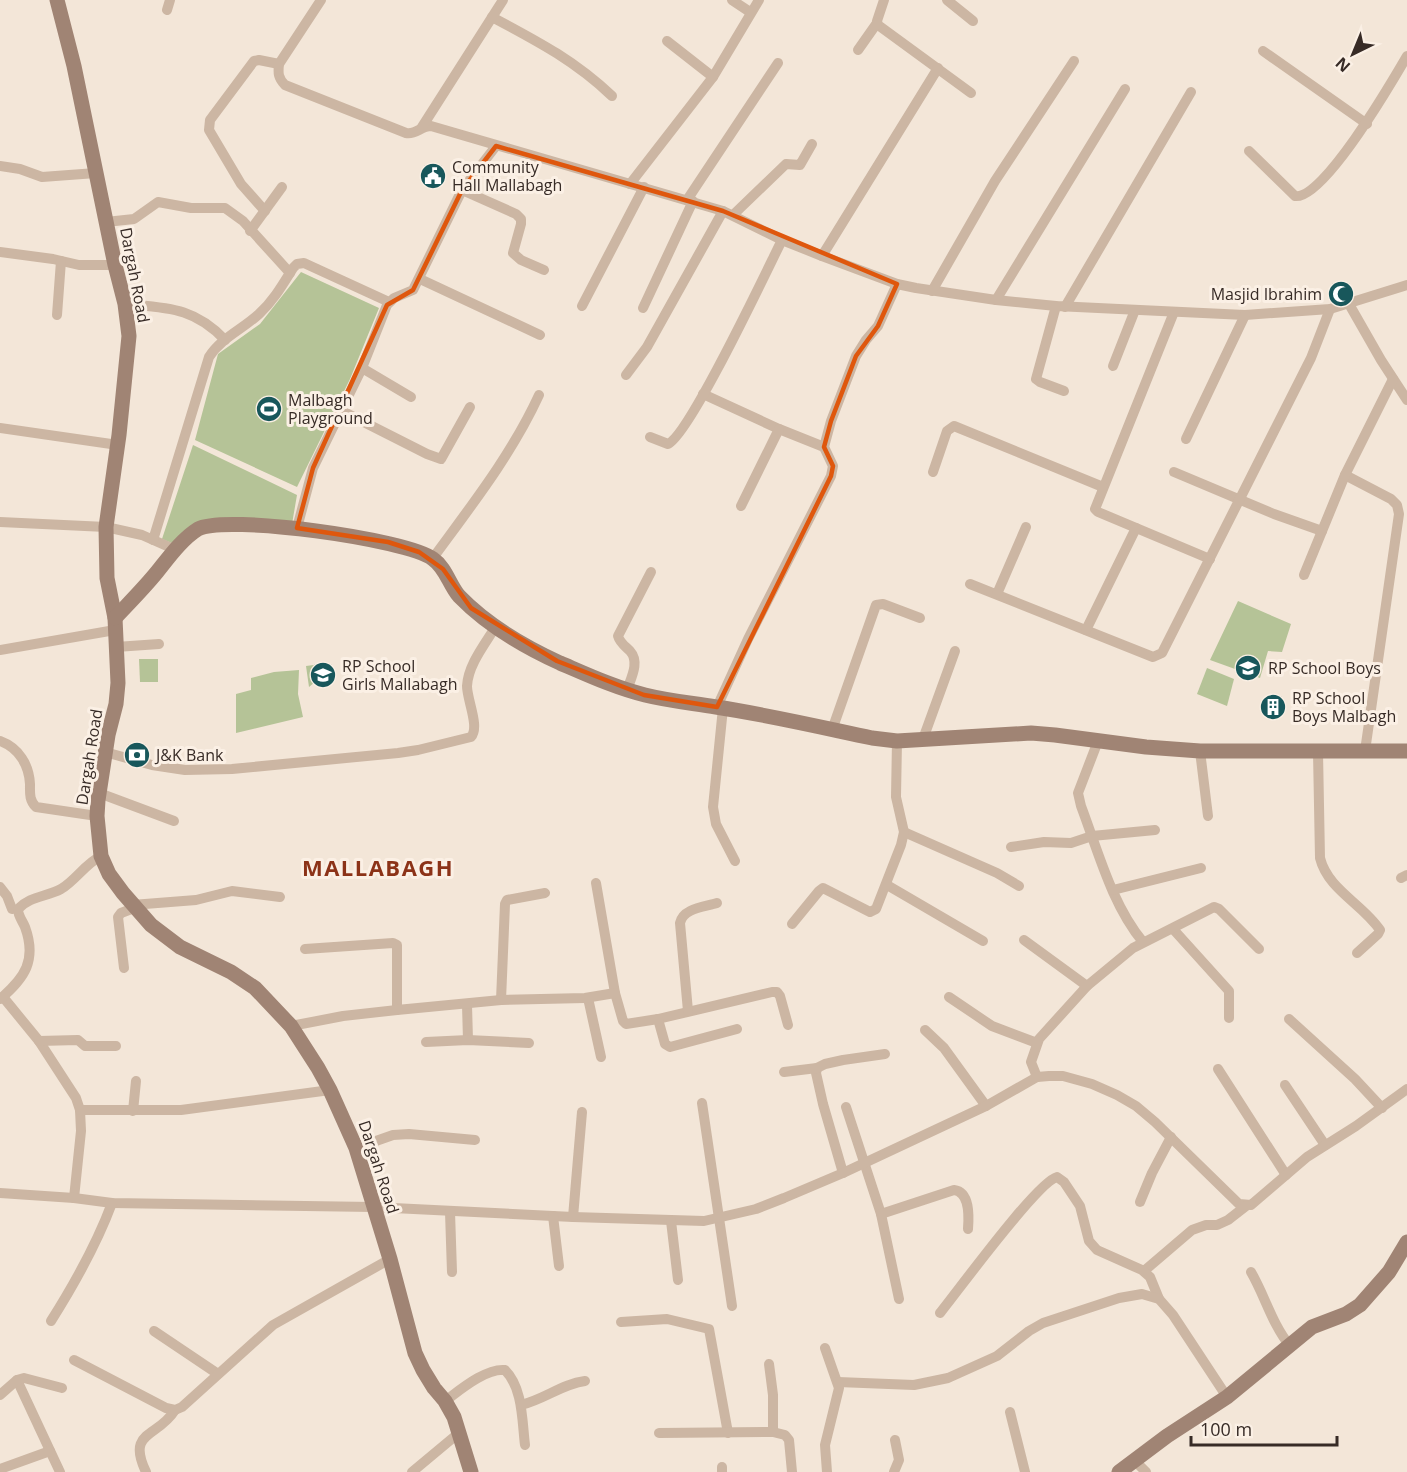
<svg xmlns="http://www.w3.org/2000/svg" width="1407" height="1472" viewBox="0 0 1407 1472" font-family="'Open Sans',sans-serif">
<rect width="100%" height="100%" fill="#f3e6d8"/>
<!-- green -->
<g fill="#b5c397">
<polygon points="301,272 379,308 350,379 297,487 195,440 218,354 260,324"/>
<polygon points="193,445 297,495 292,524 215,520 174,544 162,539"/>
<polygon points="1238,601 1291,624 1282,652 1268,651 1260,678 1210,660"/>
<polygon points="139,659 158,659 158,682 140,682"/>
<polygon points="329,663 331,677 315,682 309,687 306,666"/>
<polygon points="1207,668 1234,679 1227,706 1197,694"/>
<polygon points="299,670 298,694 303,717 236,733 236,694 251,690 251,678 274,672"/>
</g>
<g fill="none" stroke-linecap="round" stroke-linejoin="round">
<!-- street -->
<g stroke="#ccb6a3" stroke-width="10">
<path d="M321 0 279 64C278 73 278 78 285 85L406 133C416 135 421 126 431 126L723 211 782 240 822 256 897 284 916 288 996 300 1056 306 1245 315 1330 309 1407 285"/>
<polyline points="732,0 750,12"/>
<polyline points="884,0 877,21 878,25 971,93"/>
<polyline points="947,0 973,21"/>
<polyline points="167,10 170,0"/>
<path d="M492 17C537 41 574 60 612 96"/>
<polyline points="667,41 713,77"/>
<polyline points="858,50 877,23"/>
<polyline points="1263,51 1367,124"/>
<polyline points="422,127 503,0"/>
<path d="M1249 151 1295 196C1323 201 1393 80 1407 56"/>
<polyline points="0,166 20,169 42,177 96,173"/>
<polyline points="630,184 713,77 759,0"/>
<polyline points="462,190 516,214 521,219 521,224 513,253 521,260 544,270"/>
<polyline points="687,200 778,63"/>
<polyline points="265,211 241,184 209,130 210,120 254,61 259,60 279,64"/>
<polyline points="733,215 786,164 800,165 812,144"/>
<polyline points="106,222 134,219 158,202 191,208 225,208 243,221 290,273"/>
<polyline points="250,231 282,187"/>
<polyline points="0,252 53,259 79,265 115,265"/>
<polyline points="822,256 938,68"/>
<polyline points="420,279 540,335"/>
<polyline points="932,291 995,181 1074,61"/>
<polyline points="996,300 1125,89"/>
<path d="M125 304C167 308 194 307 225 340"/>
<polyline points="1349,304 1381,360 1407,400"/>
<polyline points="582,306 644,187"/>
<polyline points="1056,306 1036,379 1040,382 1064,391"/>
<polyline points="1065,307 1191,92"/>
<polyline points="643,308 693,201"/>
<polyline points="1174,312 1095,509 1098,512 1210,559"/>
<polyline points="57,315 61,261"/>
<polyline points="1113,366 1135,310"/>
<polyline points="362,368 411,397"/>
<polyline points="626,375 647,347 723,211"/>
<polyline points="703,394 779,429 824,447"/>
<polyline points="342,411 427,454 441,459 470,407"/>
<polyline points="0,428 118,445"/>
<path d="M650 437 668 444C690 434 766 272 782 240"/>
<polyline points="1186,439 1245,315"/>
<polyline points="933,472 947,431 954,426 1103,487"/>
<polyline points="1174,472 1274,514 1322,531"/>
<polyline points="1345,475 1391,499 1397,505 1399,514 1365,751"/>
<polyline points="741,506 779,429"/>
<polyline points="0,522 106,527 142,535 176,550"/>
<polyline points="297,528 313,468 362,368 387,305 394,298 413,290 462,190 496,146"/>
<path d="M153 540 209 357C221 338 243 329 259 314 274 300 283 284 293 268L297 264 304 263 389 302"/>
<path d="M433 558C471 506 512 454 539 395"/>
<polyline points="1304,575 1345,475 1393,379"/>
<polyline points="970,584 1153,657 1162,653 1311,358 1330,309"/>
<polyline points="997,594 1026,527"/>
<polyline points="1086,630 1136,528"/>
<polyline points="116,647 159,644"/>
<polyline points="0,650 115,630"/>
<path d="M627 690C631 678 640 662 630 651 625 646 620 643 618 636L651 572"/>
<polyline points="717,707 748,639 831,476 833,466 824,447 831,421 856,356 866,340 878,326 897,284"/>
<polyline points="723,708 713,807 716,824 735,861"/>
<polyline points="832,730 876,605 883,604 920,618"/>
<polyline points="923,739 955,651"/>
<path d="M0 741C19 748 29 765 30 784 30 793 29 800 36 807L97 816"/>
<path d="M1098 741 1078 793 1081 806C1098 851 1112 905 1143 942"/>
<polyline points="1200,751 1208,816"/>
<path d="M105 752 152 765 185 770 232 769 398 753 418 750 471 737C480 727 467 700 467 686 468 665 485 644 496 626"/>
<path d="M1318 752 1320 858C1328 890 1363 904 1380 930L1378 934 1357 953"/>
<polyline points="99,793 174,821"/>
<polyline points="904,832 997,873 1019,886"/>
<polyline points="1011,847 1044,842 1071,843 1092,836 1155,830"/>
<polyline points="1401,878 1407,875"/>
<polyline points="596,883 615,993 623,1021 626,1024 658,1019 772,992 777,992 780,996 788,1025"/>
<polyline points="887,885 983,941"/>
<polyline points="0,887 7,896 12,909"/>
<polyline points="1113,890 1201,868"/>
<polyline points="132,905 196,900 232,891 280,897"/>
<polyline points="792,924 819,891 823,888 870,912 876,909 901,845 904,832 896,797 897,741"/>
<polyline points="1173,929 1229,991 1229,1018"/>
<polyline points="1024,940 1087,986"/>
<polyline points="305,949 393,943 397,945 397,1010"/>
<polyline points="124,968 118,917 121,913 134,908"/>
<polyline points="3,997 39,1041 76,1098 80,1110 81,1131 74,1198"/>
<polyline points="949,997 992,1026 1037,1043"/>
<polyline points="588,998 601,1057"/>
<path d="M0 999C25 978 37 960 25 927 22 920 18 916 18 909 30 896 46 897 61 889 76 880 85 864 101 856"/>
<polyline points="501,1000 505,904 507,900 545,893"/>
<polyline points="467,1005 468,1040"/>
<path d="M688 1011 680 923C683 908 705 907 717 903"/>
<polyline points="658,1019 665,1044 670,1047 737,1029"/>
<polyline points="1289,1019 1355,1079 1382,1108"/>
<polyline points="291,1026 343,1016 397,1010 501,1000 585,998 615,993"/>
<polyline points="925,1030 944,1048 986,1106"/>
<polyline points="39,1041 78,1040 85,1046 116,1046"/>
<polyline points="426,1042 468,1040 529,1043"/>
<polyline points="817,1068 816,1073 823,1104 843,1173"/>
<polyline points="1218,1069 1286,1175"/>
<polyline points="784,1072 817,1068 825,1064 843,1060 885,1054"/>
<polyline points="1037,1077 1031,1062 1039,1039 1087,986 1133,948 1214,907 1219,909 1259,949"/>
<polyline points="1285,1085 1325,1145"/>
<polyline points="702,1103 732,1306"/>
<polyline points="846,1107 881,1214 899,1299"/>
<polyline points="80,1110 181,1110 330,1090"/>
<polyline points="133,1111 136,1081"/>
<polyline points="356,1148 393,1135 409,1134 475,1140"/>
<polyline points="0,1193 74,1198 112,1203 373,1207 573,1217 704,1221 756,1209 784,1198 843,1173 986,1106 1037,1077 1049,1076 1063,1076 1092,1084 1117,1095 1136,1106 1155,1122 1239,1204 1251,1205 1307,1157 1356,1126 1407,1089"/>
<polyline points="1140,1202 1152,1173 1171,1137"/>
<polyline points="450,1212 452,1272"/>
<path d="M881 1214 954 1190C970 1192 969 1216 968 1229"/>
<polyline points="553,1216 559,1266"/>
<polyline points="573,1217 582,1112"/>
<polyline points="671,1221 678,1280"/>
<polyline points="1144,1271 1192,1230 1206,1225 1217,1225 1228,1220 1246,1206"/>
<path d="M1251 1272C1265 1296 1272 1324 1290 1346"/>
<path d="M940 1313C958 1291 1037 1182 1057 1177L1064 1182 1080 1206 1089 1241 1097 1250 1142 1270 1150 1277 1159 1299"/>
<path d="M51 1321C75 1283 96 1246 112 1203"/>
<polyline points="621,1322 667,1319 709,1329 728,1433"/>
<polyline points="154,1331 218,1374"/>
<polyline points="825,1348 839,1388 825,1445 827,1472"/>
<polyline points="74,1360 166,1408 175,1410 182,1407 273,1325 390,1259"/>
<polyline points="769,1364 773,1395 773,1432"/>
<polyline points="17,1380 60,1472"/>
<polyline points="838,1382 914,1385 948,1378 997,1356 1029,1331 1043,1323 1119,1298 1142,1294 1159,1299 1173,1315 1227,1397"/>
<polyline points="0,1395 17,1380 24,1378 62,1388"/>
<path d="M445 1401C460 1390 486 1368 505 1370 523 1388 522 1421 525 1445"/>
<path d="M521 1405C545 1399 562 1384 585 1381"/>
<polyline points="1010,1412 1025,1472"/>
<polyline points="659,1433 773,1432 785,1435 789,1440 792,1472"/>
<polyline points="1134,1460 1146,1472"/>
<polyline points="0,1469 50,1451"/>
<path d="M146 1472C126 1430 158 1438 175 1410"/>
<polyline points="412,1472 460,1432"/>
<polyline points="722,1472 722,1467"/>
<polyline points="894,1472 899,1460 895,1440"/>
</g>
<!-- secondary -->
<g stroke="#a08474" stroke-width="15">
<polyline points="57,0 74,66 115,265 125,304 129,336 119,435 106,527 107,578 115,618 118,683 116,704 108,735 98,800 97,816 101,856 109,874 123,893 151,925 180,947 231,972 255,988 291,1026 318,1068 330,1090 356,1148 390,1259 415,1353 423,1370 434,1388 445,1401 454,1417 471,1472"/>
<path d="M115 618C129 603 144 588 157 572 169 557 182 539 198 529 225 514 407 539 433 559 446 568 449 584 459 596 486 624 525 647 560 663 588 675 616 688 645 695 669 701 692 703 716 707 769 715 820 727 872 738L897 741 1031 733 1055 735 1146 747 1200 751H1407"/>
<polyline points="1119,1472 1167,1436 1227,1397 1312,1327 1346,1314 1360,1305 1389,1272 1407,1242"/>
</g>
</g>
<!-- marked area -->
<path fill="none" stroke="#df570d" stroke-width="4.5" stroke-linejoin="round" d="M496 146 723 211 897 284 878 326 856 356 831 421 824 447 833 466 831 476 717 707 644 695 557 661 471 608 443 569 419 552 388 542 297 528 313 468 387 305 413 290 462 190Z"/>
<!-- icons -->
<defs>
<g id="civic-disc" transform="scale(1.35)"><circle r="9.5" fill="#18575b" stroke="#fbf0e5"/><path d="M-.6-6.5H3V-4.5H.6V-3L4-1V1h2V6H-6V1h2V-1L-.6-3ZM-1.2 2.5V6h2.4V2.5Z" fill="#fff"/></g>
<g id="mosque-disc" transform="scale(1.35)"><circle r="9.5" fill="#18575b" stroke="#fbf0e5"/><path d="M3.5-4.9A6 6 0 1 0 3.5 4.9A5 5 0 1 1 3.5-4.9Z" fill="#fff"/></g>
<g id="stadium-disc" transform="scale(1.35)"><circle r="9.5" fill="#18575b" stroke="#fbf0e5"/><path d="M0-5a6.5 5 0 1 0 0 10a6.5 5 0 1 0 0-10ZM-3.5-1.8h7v3.6h-7Z" fill="#fff"/></g>
<g id="school-disc" transform="scale(1.35)"><circle r="9.5" fill="#18575b" stroke="#fbf0e5"/><path d="M0-5L7-2L0 1L-7-2ZM-4 1L0 2.5L4 1V4Q0 6-4 4Z" fill="#fff"/></g>
<g id="building-disc" transform="scale(1.35)"><circle r="9.5" fill="#18575b" stroke="#fbf0e5"/><path d="M-4-6H4V6H1V3H-1V6H-4ZM-2.5-4.3h1.7v1.8h-1.7ZM.8-4.3h1.7v1.8H.8ZM-2.5-1h1.7V.8h-1.7ZM.8-1h1.7V.8H.8Z" fill="#fff"/></g>
<g id="bank-disc" transform="scale(1.35)"><circle r="9.5" fill="#18575b" stroke="#fbf0e5"/><path d="M-6-4H6V4H-6ZM0-2.3a2.3 2.3 0 1 0 0 4.6a2.3 2.3 0 1 0 0-4.6Z" fill="#fff"/></g>
</defs>
<g fill-rule="evenodd">
<use href="#civic-disc" x="433" y="176"/>
<use href="#mosque-disc" x="1341" y="294"/>
<use href="#stadium-disc" x="269" y="409"/>
<use href="#school-disc" x="1248" y="668"/>
<use href="#school-disc" x="323" y="675"/>
<use href="#building-disc" x="1273" y="707"/>
<use href="#bank-disc" x="137" y="755"/>
</g>
<g text-anchor="middle" stroke-width="6" stroke-linejoin="round" paint-order="stroke">
<!-- poi labels -->
<g font-size="16" fill="#372b26" stroke="#fbf0e5" text-anchor="start">
<text x="452" y="173">Community<tspan x="452" dy="18">Hall Mallabagh</tspan></text>
<text x="1322" y="300" text-anchor="end">Masjid Ibrahim</text>
<text x="288" y="406">Malbagh<tspan x="288" dy="18">Playground</tspan></text>
<text x="342" y="672">RP School<tspan x="342" dy="18">Girls Mallabagh</tspan></text>
<text x="1268" y="674">RP School Boys</text>
<text x="1292" y="704">RP School<tspan x="1292" dy="18">Boys Malbagh</tspan></text>
<text x="156" y="761">J&amp;K Bank</text>
</g>
<!-- street labels -->
<g font-size="16" fill="#372b26" stroke="#fbf0e5">
<text transform="translate(135 275) rotate(79)" y="6">Dargah Road</text>
<text transform="translate(89 757) rotate(-81)" y="6">Dargah Road</text>
<text transform="translate(379 1167) rotate(72)" y="6">Dargah Road</text>
</g>
<!-- district labels -->
<g font-size="22" font-weight="bold" letter-spacing="1.5" fill="#8c3318" stroke="#fbf0e5">
<text x="378" y="876">MALLABAGH</text>
</g>
</g>
<!-- north arrow -->
<g transform="translate(1353 54) rotate(223)" stroke="#fbf0e5" stroke-width="4.5" paint-order="stroke">
<path d="M0-4.5L10 22L0 15L-10 22Z" fill="#372b26"/>
<text y="-9" font-size="16" font-weight="bold" text-anchor="middle" fill="#372b26">N</text>
</g>
<!-- scale -->
<path d="M1191 1436v9h146v-9" fill="none" stroke="#372b26" stroke-width="3"/>
<text x="1200" y="1436" font-size="18" fill="#372b26" stroke="#fbf0e5" stroke-width="4.5" paint-order="stroke">100 m</text>
</svg>
